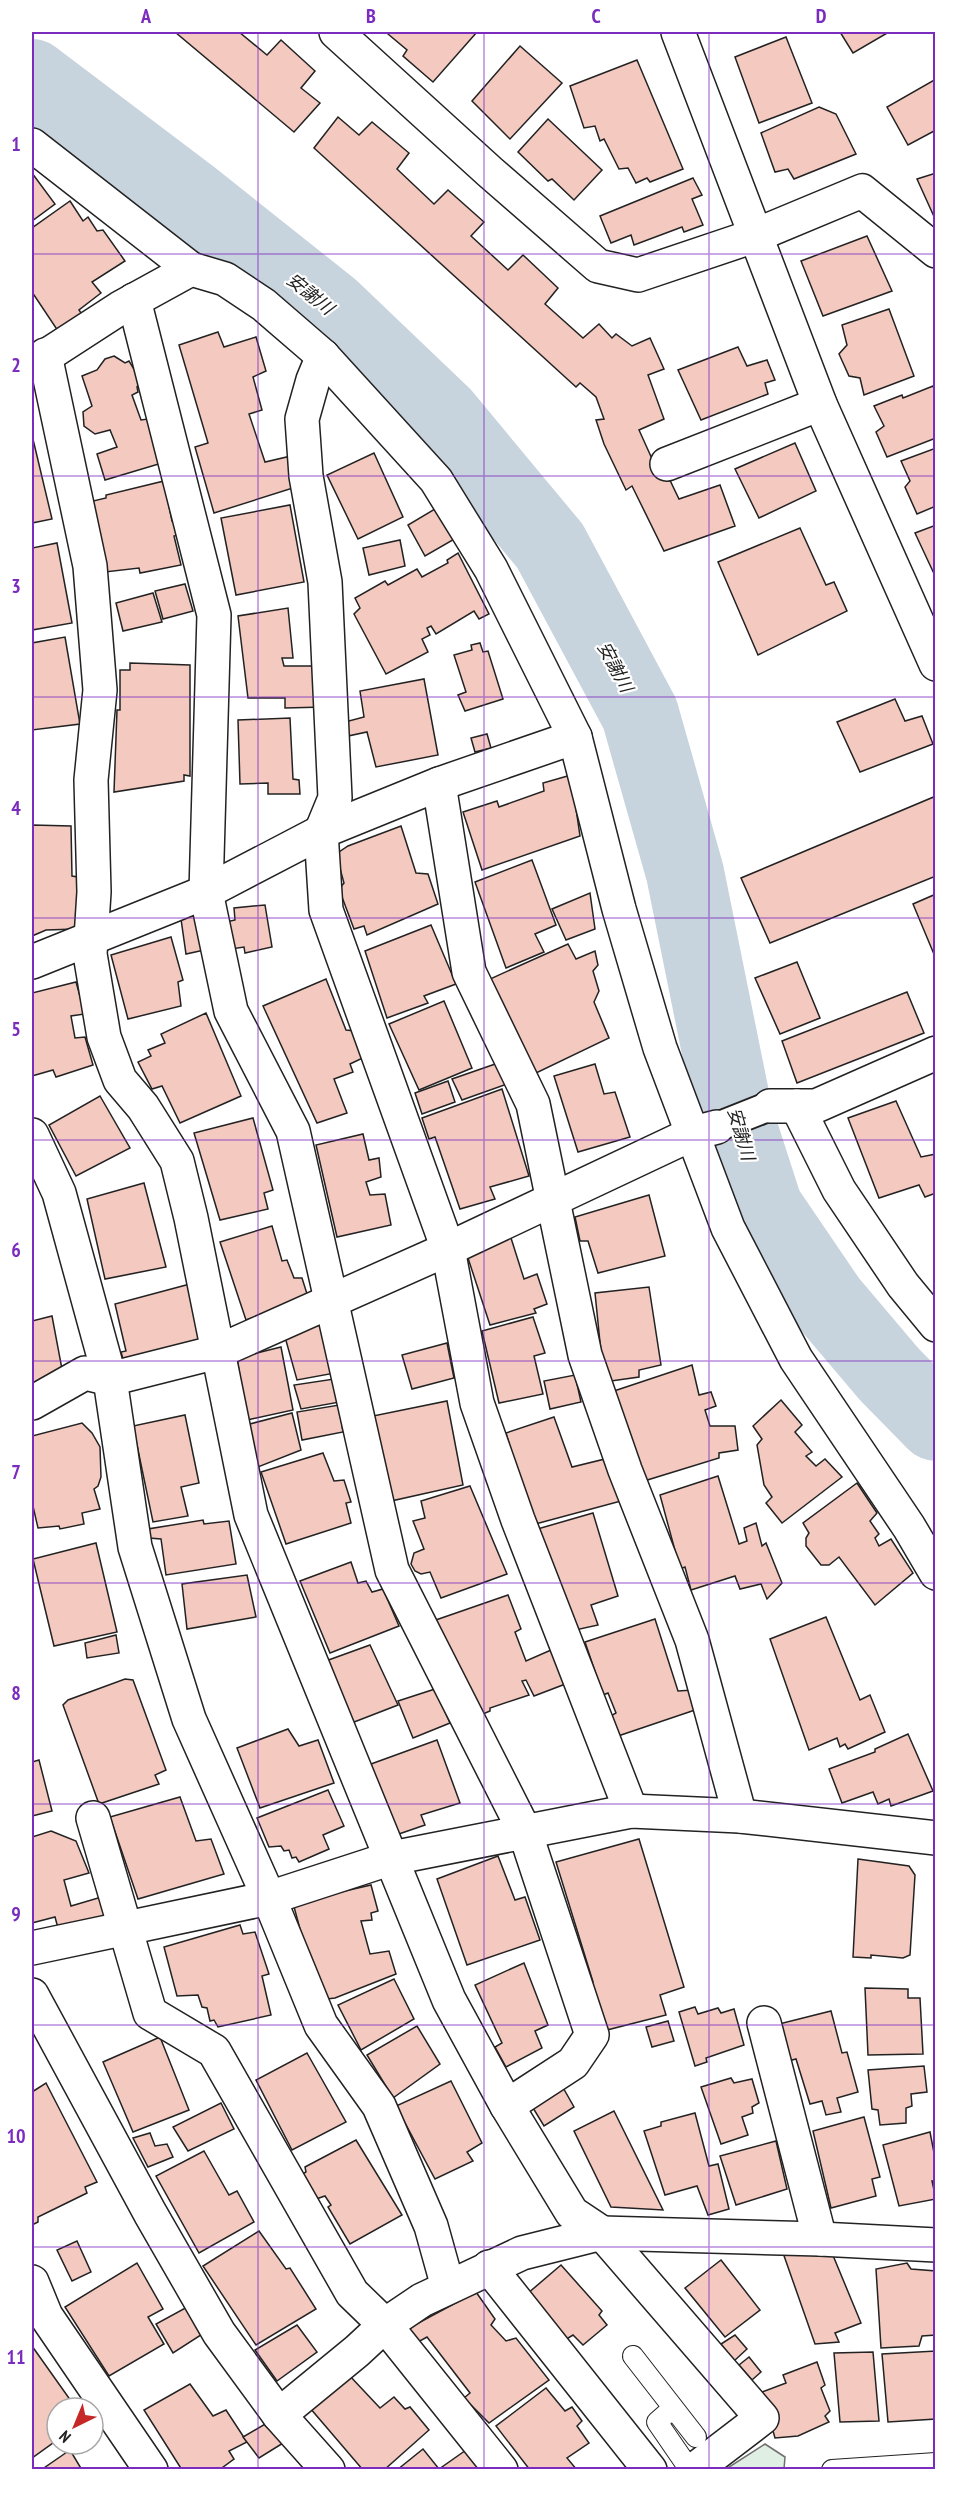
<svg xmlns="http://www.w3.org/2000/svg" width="967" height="2501" viewBox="0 0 967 2501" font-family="'PT Sans Narrow','Noto Sans JP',sans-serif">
<rect width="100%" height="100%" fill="#fff"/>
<!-- green -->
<polygon fill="#e0efe3" stroke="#6f6f6f" stroke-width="1.5" points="765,2444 785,2457 784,2469 726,2469"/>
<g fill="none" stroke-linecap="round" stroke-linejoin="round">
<!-- river -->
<polyline stroke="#c7d3dd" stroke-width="78" points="32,78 188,196 330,309 442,416 550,546 640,714 685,873 734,1115 764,1208 828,1302 889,1374 936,1422"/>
</g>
<!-- building -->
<g fill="#f3c9c0" stroke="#222" stroke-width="1.5">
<polygon points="175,32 239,32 267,55 281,40 315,71 301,88 320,103 294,132"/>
<polygon points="390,32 477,32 433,82 403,56 407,50 388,34"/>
<polygon points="840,32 889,32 853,53"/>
<polygon points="786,37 812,103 759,123 735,57"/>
<polygon points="520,46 562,83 510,139 472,101"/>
<polygon points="637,60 683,169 650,182 647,178 636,183 628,168 619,169 604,139 600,141 595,126 584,128 570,86"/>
<polygon points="936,79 936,130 908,145 887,107"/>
<polygon points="819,107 836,114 856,154 794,179 788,169 775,172 761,133"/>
<polygon points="338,117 359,135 372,122 409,153 397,169 434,204 448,190 484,222 471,236 508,270 523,255 558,288 545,304 583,338 599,324 612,338 616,334 632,346 650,338 664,369 648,375 664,419 639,430 658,472 666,472 679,499 720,485 735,526 664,551 632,486 626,490 604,444 596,420 604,419 596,397 580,383 576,387 314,148"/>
<polygon points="548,119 602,170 574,200 552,179 548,181 518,152"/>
<polygon points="32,173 55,204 32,221"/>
<polygon points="936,173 936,221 917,179"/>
<polygon points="693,178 702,195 692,199 703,225 684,232 682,227 634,245 631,235 611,243 600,216"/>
<polygon points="70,201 83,221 88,217 97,231 103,230 125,261 92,282 101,293 79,310 85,319 60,334 32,292 32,228"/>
<polygon points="867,236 892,291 823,316 801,261"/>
<polygon points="889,309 914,376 864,395 860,378 849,376 839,354 847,345 842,325"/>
<polygon points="218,332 224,347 256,337 266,371 253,377 262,410 249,414 265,462 291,456 296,487 214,513 195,447 208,443 179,345"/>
<polygon points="738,347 747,366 767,360 775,380 765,383 768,394 701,420 678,370"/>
<polygon points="114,356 125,363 129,361 137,374 140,382 137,387 138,392 132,395 141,420 148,419 162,463 105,480 97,454 117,447 110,430 95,434 84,426 83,412 92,406 82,376 97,370 105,359"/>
<polygon points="933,386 936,393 936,438 887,457 876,432 884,426 874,406 902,395 903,398"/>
<polygon points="32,435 52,519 32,523"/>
<polygon points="795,443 816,491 759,518 735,469"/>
<polygon points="936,448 936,506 917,514 905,487 910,481 901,461"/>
<polygon points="374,453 403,517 358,539 327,475"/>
<polygon points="164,481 172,521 179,521 182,534 174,536 181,565 140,573 139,568 105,572 93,501 106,498 106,495"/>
<polygon points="290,505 304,582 236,595 221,518"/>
<polygon points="440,506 458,537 425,556 408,525"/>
<polygon points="936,525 936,578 915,533"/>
<polygon points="800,528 826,585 834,582 847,611 758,655 718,562"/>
<polygon points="400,540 405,566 369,575 363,548"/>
<polygon points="57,543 72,623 32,630 32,548"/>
<polygon points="458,553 489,614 479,619 474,611 436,634 431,626 427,628 430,635 422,639 428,652 386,674 354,614 360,608 355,598 385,581 388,585 417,569 422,577 448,563 447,560"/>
<polygon points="185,584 193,611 163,619 155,591"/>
<polygon points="153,593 162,622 123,631 116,603"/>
<polygon points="288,608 293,658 282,658 284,666 320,666 324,707 285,708 285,698 248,698 238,616"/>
<polygon points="65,637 80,724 32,730 32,643"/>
<polygon points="480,643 483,652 488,651 503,699 465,711 458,695 466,692 454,655 472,650 471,645"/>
<polygon points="130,663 190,665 190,776 184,775 184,781 114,792 117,710 120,710 120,670 130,670"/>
<polygon points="424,679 438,755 376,767 367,732 348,736 345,722 364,717 360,691"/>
<polygon points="895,699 905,721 922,716 933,744 860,772 837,722"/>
<polygon points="290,718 293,779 299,780 300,794 268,794 268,783 240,784 238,720"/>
<polygon points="487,734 491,748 475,752 471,738"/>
<polygon points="571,775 580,836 482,870 463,812 497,801 499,807 544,791 543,783"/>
<polygon points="936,796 936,876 770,943 741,878"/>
<polygon points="32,825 71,826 72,876 78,877 76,929 46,930 32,936"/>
<polygon points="401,826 416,873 428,874 438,904 367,935 364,926 354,929 339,889 344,883 336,854 348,846"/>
<polygon points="532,860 556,925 535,934 544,952 506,968 475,882"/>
<polygon points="590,893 595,929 566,940 552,909"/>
<polygon points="936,894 936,959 913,904"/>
<polygon points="265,905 272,947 245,953 244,947 231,949 226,922 235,920 234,908"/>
<polygon points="201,913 209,949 186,954 181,919"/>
<polygon points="431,925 456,984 424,996 428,1003 387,1018 365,951"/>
<polygon points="171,937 183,980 178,982 181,1006 128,1019 111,955"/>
<polygon points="568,944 576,959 595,951 598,965 593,971 599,991 594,1002 609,1038 534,1074 490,979"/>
<polygon points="797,962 820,1018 780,1034 755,978"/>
<polygon points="326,979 346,1030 356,1031 367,1056 350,1064 353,1072 334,1079 347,1113 317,1123 263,1006"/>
<polygon points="76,982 85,1014 71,1016 75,1038 85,1037 93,1065 56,1077 53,1070 32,1076 32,993"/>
<polygon points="907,992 924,1033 797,1083 782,1041"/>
<polygon points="444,1001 472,1068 419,1090 389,1024"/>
<polygon points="206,1013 241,1096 180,1123 162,1086 152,1089 138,1062 151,1056 148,1050 165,1043 161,1034"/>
<polygon points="501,1062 510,1083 462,1100 452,1079"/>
<polygon points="595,1064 604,1094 615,1092 630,1137 578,1152 554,1076"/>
<polygon points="448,1081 455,1102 422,1114 415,1093"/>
<polygon points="502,1089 529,1176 490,1187 495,1199 460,1209 435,1137 429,1139 422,1118"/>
<polygon points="100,1096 130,1148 76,1176 49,1125"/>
<polygon points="896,1101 921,1157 936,1154 936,1193 925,1197 919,1185 879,1198 848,1118"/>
<polygon points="253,1118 273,1190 264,1193 268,1209 220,1220 194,1133"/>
<polygon points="363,1134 369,1160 379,1158 381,1177 366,1182 370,1195 385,1194 391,1225 337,1237 316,1145"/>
<polygon points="144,1183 166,1267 105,1279 87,1199"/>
<polygon points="649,1195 665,1256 598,1273 588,1241 580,1241 575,1217"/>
<polygon points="272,1226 282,1261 287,1260 294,1278 302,1278 308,1297 246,1320 220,1242"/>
<polygon points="511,1238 524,1279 537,1274 547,1304 534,1309 536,1313 490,1325 466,1252"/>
<polygon points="190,1284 201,1341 125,1366 121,1352 126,1351 115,1304"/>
<polygon points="649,1287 661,1365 639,1370 639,1377 604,1382 595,1293"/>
<polygon points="52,1316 62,1369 32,1385 32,1321"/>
<polygon points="533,1317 545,1353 534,1356 543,1394 499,1403 482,1331"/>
<polygon points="322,1324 335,1373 297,1380 285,1337"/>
<polygon points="447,1343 454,1378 412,1389 402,1355"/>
<polygon points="281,1347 293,1410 247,1420 237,1358"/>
<polygon points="692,1365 699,1395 711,1392 716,1406 705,1410 710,1426 735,1426 738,1450 719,1453 719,1458 644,1481 605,1394"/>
<polygon points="575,1375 581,1402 550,1409 544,1381"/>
<polygon points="334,1379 340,1402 301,1409 294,1385"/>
<polygon points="781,1400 802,1425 795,1432 812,1452 806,1456 816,1466 825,1459 842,1477 782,1523 766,1503 772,1497 764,1485 757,1445 762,1439 753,1426"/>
<polygon points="447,1401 463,1485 391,1501 368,1417"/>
<polygon points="339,1405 343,1432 302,1440 297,1412"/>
<polygon points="292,1413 301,1450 250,1470 242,1426"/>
<polygon points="185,1415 199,1483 181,1487 188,1516 153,1522 133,1426"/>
<polygon points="554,1417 572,1467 605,1459 621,1501 528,1526 525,1499 506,1433"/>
<polygon points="82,1423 92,1433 100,1447 101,1477 98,1486 94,1489 100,1509 82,1513 84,1524 60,1529 59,1526 38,1528 32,1502 32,1436"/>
<polygon points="323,1453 334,1481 344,1480 351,1502 346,1503 351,1523 286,1544 261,1472"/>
<polygon points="718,1476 739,1544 747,1541 744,1528 756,1523 762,1546 766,1543 782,1583 767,1599 761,1584 740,1589 735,1576 691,1590 685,1567 680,1569 660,1495"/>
<polygon points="857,1483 877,1513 870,1521 879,1534 875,1538 879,1546 891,1539 913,1573 875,1605 839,1557 829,1565 821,1565 806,1546 806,1538 809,1533 803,1523"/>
<polygon points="470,1486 507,1574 441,1598 430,1572 421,1574 415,1571 411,1564 414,1553 424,1549 413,1521 425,1518 421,1501"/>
<polygon points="593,1513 618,1596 591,1605 598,1625 571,1631 534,1530"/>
<polygon points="203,1520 204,1524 229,1521 236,1564 166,1575 161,1539 149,1538 148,1529"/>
<polygon points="96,1543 117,1632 54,1646 33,1559"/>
<polygon points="351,1562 358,1583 366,1581 372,1592 383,1589 399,1626 330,1653 300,1581"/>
<polygon points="247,1575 256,1617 187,1629 182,1584"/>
<polygon points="508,1595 521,1629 515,1632 526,1661 551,1650 568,1683 534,1696 526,1680 522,1681 529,1695 490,1708 490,1711 476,1717 430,1622"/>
<polygon points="826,1617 860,1700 870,1695 885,1732 848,1749 845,1744 840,1747 837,1738 809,1750 770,1639"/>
<polygon points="655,1619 678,1691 693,1690 698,1709 618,1736 609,1717 616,1713 608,1693 603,1695 585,1642"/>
<polygon points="116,1635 119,1653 87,1658 85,1643"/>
<polygon points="370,1645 398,1705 349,1724 323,1662"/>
<polygon points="125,1679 133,1680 166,1770 155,1775 159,1784 99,1804 63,1705 68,1700"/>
<polygon points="435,1689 450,1723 413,1738 398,1701"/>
<polygon points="288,1729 299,1746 318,1740 334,1783 260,1808 237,1748"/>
<polygon points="908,1734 933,1791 891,1806 889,1799 878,1804 873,1792 842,1803 829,1769 875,1752 875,1749"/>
<polygon points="437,1740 460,1803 421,1815 425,1825 396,1835 371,1764"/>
<polygon points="39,1760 52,1811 32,1816 32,1762"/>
<polygon points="328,1790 344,1826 323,1835 329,1849 299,1862 296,1857 292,1858 289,1850 284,1851 281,1846 269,1847 257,1818"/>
<polygon points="180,1797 196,1841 211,1839 224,1874 138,1899 110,1817"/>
<polygon points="51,1831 76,1841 89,1873 64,1880 71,1906 98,1898 103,1900 108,1912 104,1916 58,1928 55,1917 32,1923 32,1837"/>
<polygon points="639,1839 684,1987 660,1995 666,2015 603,2031 588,1985 593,1982 556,1862"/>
<polygon points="498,1856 515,1900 525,1897 540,1940 467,1965 437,1879"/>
<polygon points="858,1859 909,1866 915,1875 910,1955 903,1958 871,1955 871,1958 853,1957"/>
<polygon points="371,1885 378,1911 371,1913 372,1920 361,1921 370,1954 389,1951 396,1974 335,1998 319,2000 293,1903"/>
<polygon points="240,1925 243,1934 255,1932 269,1974 262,1976 271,2015 218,2027 214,2020 210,2021 207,2008 202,2007 198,1995 177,1996 164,1947"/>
<polygon points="524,1963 548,2025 535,2031 542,2048 506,2067 495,2047 502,2043 475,1985"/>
<polygon points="394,1979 414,2019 361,2050 338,2005"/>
<polygon points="865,1988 908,1989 908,1998 920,1998 923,2054 868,2055"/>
<polygon points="695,2007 698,2014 718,2008 721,2013 734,2009 744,2045 706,2058 707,2062 695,2066 679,2012"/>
<polygon points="831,2011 842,2053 847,2052 858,2092 837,2098 841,2112 826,2115 822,2101 810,2104 796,2059 788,2061 779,2024"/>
<polygon points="668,2021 674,2041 652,2047 646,2027"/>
<polygon points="417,2026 440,2064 393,2098 367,2055"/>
<polygon points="160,2037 189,2110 133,2132 103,2062"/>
<polygon points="307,2053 346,2122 292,2150 256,2080"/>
<polygon points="924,2066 927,2092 911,2094 912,2106 906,2108 906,2123 880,2125 878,2110 872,2109 868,2070"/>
<polygon points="731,2078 734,2083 752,2079 759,2103 752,2107 753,2113 742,2117 748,2135 721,2144 701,2087"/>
<polygon points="451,2081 482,2143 467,2152 473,2161 435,2179 396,2106"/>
<polygon points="46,2083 97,2182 85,2187 87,2193 38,2217 38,2222 32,2225 32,2092"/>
<polygon points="561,2084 574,2107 544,2126 530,2103"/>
<polygon points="221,2103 234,2129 188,2151 173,2127"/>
<polygon points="614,2111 663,2210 611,2207 574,2131"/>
<polygon points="695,2113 709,2166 718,2164 729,2209 708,2215 697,2186 665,2195 644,2131 661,2126 661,2122"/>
<polygon points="864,2117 880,2177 872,2179 876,2196 831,2208 813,2131"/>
<polygon points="930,2132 936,2163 936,2181 932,2181 936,2199 899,2206 883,2145"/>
<polygon points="150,2133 155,2146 167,2144 173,2157 148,2167 133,2138"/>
<polygon points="356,2140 402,2215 350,2244 328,2207 331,2205 325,2196 316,2199 301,2175 306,2172 305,2167"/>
<polygon points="776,2141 787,2189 736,2205 720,2156"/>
<polygon points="204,2151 229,2195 237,2191 254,2222 199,2253 156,2176"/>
<polygon points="259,2231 286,2269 290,2268 316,2309 256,2345 203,2266"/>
<polygon points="77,2241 91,2272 72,2281 57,2250"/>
<polygon points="782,2250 832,2253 861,2323 835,2333 839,2342 815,2344"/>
<polygon points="721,2260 760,2310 725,2337 685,2288"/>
<polygon points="137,2263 163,2309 148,2317 164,2344 109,2376 65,2307"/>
<polygon points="907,2263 911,2269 936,2271 936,2335 922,2336 919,2346 881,2348 876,2269"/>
<polygon points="561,2265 602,2311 599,2315 607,2325 583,2345 573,2335 565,2340 527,2294"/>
<polygon points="476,2292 495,2319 491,2325 506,2341 516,2338 549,2380 489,2423 464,2398 470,2393 427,2337 418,2342 409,2328"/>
<polygon points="189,2306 204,2333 173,2353 156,2324"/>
<polygon points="297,2325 317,2352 277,2381 255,2350"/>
<polygon points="735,2335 747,2349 734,2361 721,2344"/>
<polygon points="32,2346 76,2408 57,2408 57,2440 32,2458"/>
<polygon points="936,2351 936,2419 888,2422 882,2354"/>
<polygon points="873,2352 879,2421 840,2422 834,2353"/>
<polygon points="749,2357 761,2372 752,2380 739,2365"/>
<polygon points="817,2362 825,2385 821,2388 830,2411 825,2416 829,2422 798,2436 775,2438 762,2392 786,2383 783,2375"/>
<polygon points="348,2374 380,2408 394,2397 405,2409 410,2407 429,2430 384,2470 363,2470 310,2408"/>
<polygon points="190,2384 213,2416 226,2410 247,2442 229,2451 234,2459 219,2470 182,2470 144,2410"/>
<polygon points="546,2388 565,2411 572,2407 582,2421 577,2426 589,2443 567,2458 577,2470 530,2470 496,2426"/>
<polygon points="272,2420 288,2440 259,2458 243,2437"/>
<polygon points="469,2448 485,2470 397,2470 423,2449 439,2469"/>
<polygon points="70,2450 82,2470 41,2470"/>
</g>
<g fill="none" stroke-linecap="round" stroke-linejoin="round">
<!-- service casing -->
<g stroke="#222" stroke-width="22">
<g id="service">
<polyline points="633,2356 696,2437"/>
<polyline points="673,2408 657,2422 690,2470"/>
<polyline points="832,2470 936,2463"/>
</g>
</g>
<!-- pedestrian casing -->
<g stroke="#222" stroke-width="32">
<polyline id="pedestrian" points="717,1127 770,1106"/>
</g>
<!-- minor casing -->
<g stroke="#222" stroke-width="36">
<g id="minor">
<polyline points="336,32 490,172 598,266 638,275 754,236 862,191 936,251"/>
<polyline points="678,32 820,404 936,664"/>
<polyline points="32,145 191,269"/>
<polyline points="134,300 214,615 206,892 231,1011 293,1131 392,1570 525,1832 592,2035 573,2063 507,2106"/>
<polyline points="45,355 90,566 100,690 91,780 94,892 90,954 104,1037 120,1080 143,1107 177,1161 191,1218 251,1515 449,2000 507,2106 572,2213 602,2233 762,2418 694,2470"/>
<polyline points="323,356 313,380 302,419 306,476 325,582 335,798 321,832 326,910 448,1249 477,1403 518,1520 631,1811"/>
<polyline points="32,365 120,308 191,269 225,279 264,305 323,356 436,480 491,569 575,737 619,909 660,1048 728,1228 796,1359 909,1527 936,1573"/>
<polyline points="667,464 820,404"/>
<polyline points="439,784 575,737"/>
<polyline points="32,962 206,892 321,832 439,784 469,972 533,1104 585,1355 625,1470 692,1640 740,1816"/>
<polyline points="770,1106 816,1106 936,1053"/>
<polyline points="797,1106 839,1190 903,1285 936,1325"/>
<polyline points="32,1135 59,1193 110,1379 135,1547 189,1719 269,1898 321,2025 379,2106 431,2226 448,2287"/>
<polyline points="32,1403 85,1373 110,1379 217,1352 448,1249 694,1133 717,1127"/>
<polyline points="93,1818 150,2013 214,2051 352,2293 385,2325 501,2470"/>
<polyline points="32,1948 269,1898 392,1858 631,1811 740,1816 936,1838"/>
<polyline points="32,1995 150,2213 219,2333 279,2415 328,2470"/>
<polyline points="764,2023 820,2239"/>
<polyline points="489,2267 650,2470"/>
<polyline points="32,2282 46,2316 151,2470"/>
<polyline points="279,2415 357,2351 385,2325 422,2300 522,2253 602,2233 820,2239 936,2245"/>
</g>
</g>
<!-- service -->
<use href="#service" stroke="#fff" stroke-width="20"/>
<!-- pedestrian -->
<use href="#pedestrian" stroke="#fff" stroke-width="28"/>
<!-- minor -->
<use href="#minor" stroke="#fff" stroke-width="33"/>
</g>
<!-- grid -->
<path fill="none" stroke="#7b2cbf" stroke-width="1.5" stroke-opacity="0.55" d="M258 32V2470M484 32V2470M709 32V2470M32 254H936M32 476H936M32 697H936M32 918H936M32 1140H936M32 1361H936M32 1583H936M32 1804H936M32 2025H936M32 2247H936"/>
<g text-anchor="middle" stroke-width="4.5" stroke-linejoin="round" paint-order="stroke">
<!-- water labels -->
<g font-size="18" font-style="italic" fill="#222" stroke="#fff">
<text transform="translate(310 294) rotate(39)" y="6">安謝川</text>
<text transform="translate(615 667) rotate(62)" y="6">安謝川</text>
<text transform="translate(741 1134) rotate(74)" y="6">安謝川</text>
</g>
</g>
<!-- border -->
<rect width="967" height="2501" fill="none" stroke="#ffffff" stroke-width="66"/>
<!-- north arrow -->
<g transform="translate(75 2426) rotate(223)"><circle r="28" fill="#ffffff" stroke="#a7a7a7" stroke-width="1.5"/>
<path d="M0-4.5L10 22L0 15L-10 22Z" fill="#c62828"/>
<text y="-9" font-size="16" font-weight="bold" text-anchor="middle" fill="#222222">N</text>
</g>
<rect x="33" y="33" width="901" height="2435" fill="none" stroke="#7b2cbf" stroke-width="2"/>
<g font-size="20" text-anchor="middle" font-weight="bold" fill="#7b2cbf">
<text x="146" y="23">A</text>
<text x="371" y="23">B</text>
<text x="596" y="23">C</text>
<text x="821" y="23">D</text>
<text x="16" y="151">1</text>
<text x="16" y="372">2</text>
<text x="16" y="593">3</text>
<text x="16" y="815">4</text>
<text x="16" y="1036">5</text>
<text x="16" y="1257">6</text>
<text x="16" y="1479">7</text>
<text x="16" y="1700">8</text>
<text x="16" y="1921">9</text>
<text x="16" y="2143">10</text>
<text x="16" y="2364">11</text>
</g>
</svg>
